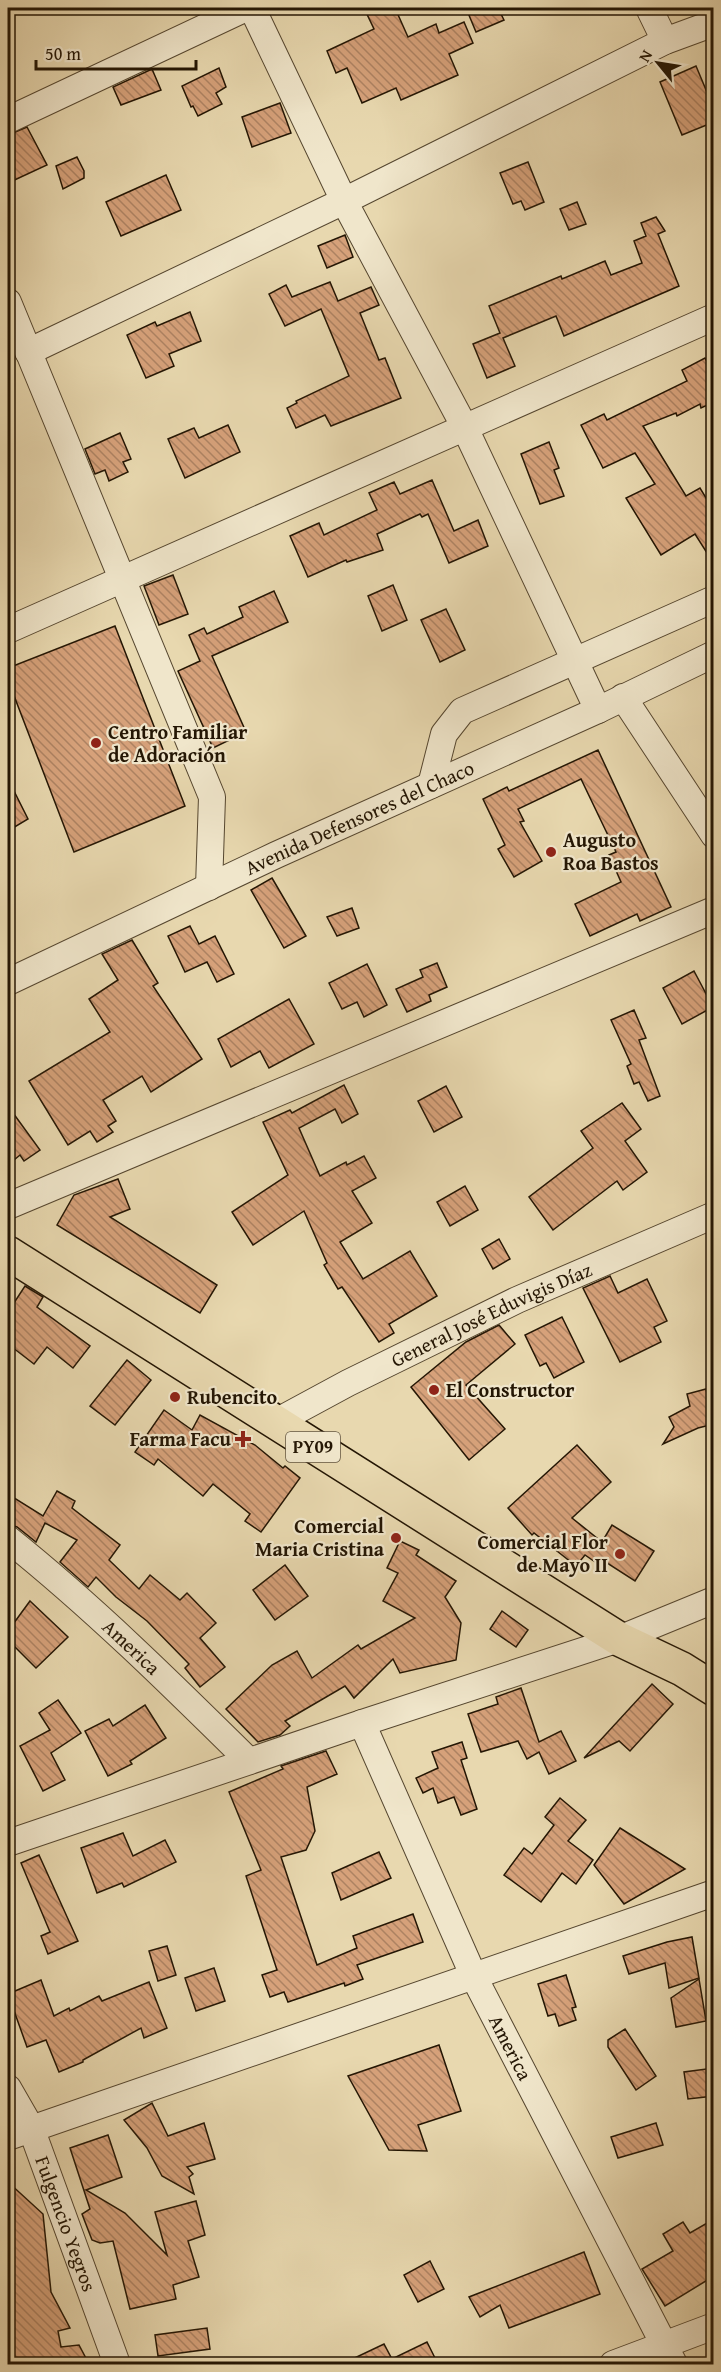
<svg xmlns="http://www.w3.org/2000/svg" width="721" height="2372" viewBox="0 0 721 2372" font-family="'Gentium Book Plus',serif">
<defs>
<pattern id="building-back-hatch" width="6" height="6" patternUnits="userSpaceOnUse" patternTransform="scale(1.5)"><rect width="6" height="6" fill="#d6a17a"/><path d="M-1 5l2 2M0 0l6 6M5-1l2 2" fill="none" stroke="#ad8262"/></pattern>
</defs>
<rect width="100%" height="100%" fill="#e8d8af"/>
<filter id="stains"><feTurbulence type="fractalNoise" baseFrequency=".00333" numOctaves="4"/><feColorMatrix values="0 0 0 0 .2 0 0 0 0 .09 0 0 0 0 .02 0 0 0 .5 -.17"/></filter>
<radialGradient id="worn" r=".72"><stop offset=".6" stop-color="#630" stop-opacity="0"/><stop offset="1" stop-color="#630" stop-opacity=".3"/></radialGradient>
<!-- building -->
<g fill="url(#building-back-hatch)" stroke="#241604" stroke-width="1.5">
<polygon points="364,8 395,8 408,37 436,24 439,33 464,22 473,43 449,54 458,75 401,100 396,88 362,103 347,68 336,73 327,51 374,29"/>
<polygon points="466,8 498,8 504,20 476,32"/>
<polygon points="696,66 714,109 714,122 682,135 660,82"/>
<polygon points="219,68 226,87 216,93 222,104 198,116 193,106 191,107 182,86"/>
<polygon points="152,69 161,90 121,105 113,87"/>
<polygon points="280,103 291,133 252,147 242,117"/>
<polygon points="27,127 47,165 8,183 8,135"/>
<polygon points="77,157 84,171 84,178 63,189 56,166"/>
<polygon points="528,162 544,202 525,210 521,201 513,204 500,173"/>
<polygon points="166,175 181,210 121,236 106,202"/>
<polygon points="577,202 586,224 569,230 560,209"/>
<polygon points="656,217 665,231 658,234 679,286 564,336 556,316 503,338 515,366 487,378 473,344 500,333 489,306 561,276 562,279 605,261 611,275 642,263 634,241 646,236 641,223"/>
<polygon points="345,235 353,257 327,268 318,246"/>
<polygon points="330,282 338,301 371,287 379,305 360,313 379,360 385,358 401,398 331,426 325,415 296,428 287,408 297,403 296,401 349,376 321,309 285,326 269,294 286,285 292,297"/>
<polygon points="190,312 201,341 169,354 174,366 146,378 127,335 155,322 157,326"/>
<polygon points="705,358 714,375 714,402 701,408 700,404 677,416 676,413 643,426 686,496 700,488 714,511 714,564 695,534 661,555 626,498 655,484 635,453 603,468 581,425 604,414 607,420 687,381 682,370"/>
<polygon points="228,425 240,452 185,478 168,439 194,428 199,438"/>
<polygon points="120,433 131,459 123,462 128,472 109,481 105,470 95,474 85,449"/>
<polygon points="549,442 559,468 554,470 564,496 540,504 521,454"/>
<polygon points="432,480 454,531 478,520 488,546 449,563 428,514 422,517 420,514 377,534 383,550 347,562 346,560 308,577 290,536 319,523 324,535 377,510 369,493 394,482 400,494"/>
<polygon points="173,575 188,614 159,625 144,586"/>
<polygon points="393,585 407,620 382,631 368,596"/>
<polygon points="274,591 288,622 212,656 246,732 213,748 178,671 200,661 189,635 204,628 207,634 243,617 239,607"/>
<polygon points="446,609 465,650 440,662 421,620"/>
<polygon points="115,626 185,806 74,852 8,680 8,668"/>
<polygon points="598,750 671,907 640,921 637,914 590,936 575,904 621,882 609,855 616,852 581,779 518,809 524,821 520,822 542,861 514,877 498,849 505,845 483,799 507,787 509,791"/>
<polygon points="8,779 28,819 8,831"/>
<polygon points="272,878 306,936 284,948 251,890"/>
<polygon points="352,908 359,928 337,936 327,917"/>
<polygon points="190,926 199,944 215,936 234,974 217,982 207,962 185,972 168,936"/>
<polygon points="132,940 158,983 153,986 202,1059 151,1092 142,1076 103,1100 116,1121 108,1126 113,1132 97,1142 90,1131 68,1145 29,1081 110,1032 89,999 118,980 102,954"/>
<polygon points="437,963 447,987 429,995 431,1001 407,1012 396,989 423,977 420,970"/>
<polygon points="367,964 387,1005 364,1017 357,1002 342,1009 329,983"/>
<polygon points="694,971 713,1007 682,1024 663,988"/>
<polygon points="289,999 314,1044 269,1068 260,1051 231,1067 218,1039"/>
<polygon points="634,1010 646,1038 639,1040 660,1096 648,1101 639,1082 634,1084 627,1066 631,1064 611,1020"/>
<polygon points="344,1085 358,1114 342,1123 335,1109 299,1128 320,1176 346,1162 347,1165 364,1156 376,1178 352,1191 372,1223 340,1242 363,1279 410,1251 437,1296 389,1324 394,1333 379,1342 342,1287 338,1289 324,1265 327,1263 304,1211 253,1245 232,1212 288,1175 263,1122 290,1110 292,1113"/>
<polygon points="446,1086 462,1117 434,1132 418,1101"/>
<polygon points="622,1103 641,1129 625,1141 647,1172 623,1190 617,1181 553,1230 529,1197 593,1148 581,1131"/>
<polygon points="8,1106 40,1150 24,1161 20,1155 8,1165"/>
<polygon points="118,1179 130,1209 110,1217 217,1285 200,1313 57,1225 74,1195"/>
<polygon points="465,1186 478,1210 450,1226 437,1202"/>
<polygon points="499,1239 510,1259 493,1269 482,1249"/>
<polygon points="610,1276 618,1293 647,1279 667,1321 654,1327 661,1342 620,1362 583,1288"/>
<polygon points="25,1286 43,1297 37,1307 90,1346 73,1368 47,1347 34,1364 8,1344 8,1312"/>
<polygon points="562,1317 584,1362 554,1378 546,1363 540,1366 525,1335"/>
<polygon points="499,1325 515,1344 466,1385 505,1429 469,1460 411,1387 466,1342"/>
<polygon points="127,1360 151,1380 115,1425 90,1406"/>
<polygon points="706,1389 714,1424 698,1428 663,1444 674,1427 669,1417 690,1406 687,1394"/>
<polygon points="164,1410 192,1430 200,1415 255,1445 283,1468 285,1466 300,1478 261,1532 245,1521 250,1514 213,1484 203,1496 158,1459 154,1465 135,1452"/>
<polygon points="577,1445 611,1482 572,1518 602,1542 612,1525 654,1551 635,1581 601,1559 598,1564 585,1555 576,1566 534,1533 532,1535 508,1508"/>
<polygon points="57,1491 75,1501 72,1508 120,1545 109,1560 139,1589 150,1575 180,1600 187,1593 216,1623 200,1638 225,1667 200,1687 185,1668 189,1664 147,1621 116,1597 96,1577 88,1587 60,1562 77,1540 45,1523 36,1542 17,1527 8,1524 8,1494 43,1516"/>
<polygon points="400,1541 419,1550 416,1555 456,1581 445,1597 461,1623 456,1660 400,1673 393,1659 354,1698 345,1686 285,1721 290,1726 280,1735 258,1742 226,1709 272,1665 297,1651 312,1678 358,1645 361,1649 415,1618 383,1601 398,1573 387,1568"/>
<polygon points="285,1565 308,1596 275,1620 253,1590"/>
<polygon points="30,1601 68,1637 36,1668 8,1640 8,1631"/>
<polygon points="502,1611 528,1630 516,1647 490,1629"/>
<polygon points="652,1684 673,1704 630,1751 619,1741 584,1758"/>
<polygon points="521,1688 539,1742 561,1731 576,1761 549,1774 539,1752 527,1759 518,1741 481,1752 468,1714 498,1704 496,1697"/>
<polygon points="58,1700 81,1733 51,1753 65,1780 43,1791 20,1746 50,1730 39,1713"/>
<polygon points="145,1705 166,1738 130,1761 132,1764 108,1776 85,1731 109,1719 113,1726"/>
<polygon points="462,1742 467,1758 461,1760 477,1809 461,1815 454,1797 438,1803 433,1788 423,1793 416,1778 438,1768 432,1752"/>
<polygon points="326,1751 337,1774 307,1787 315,1831 306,1850 281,1857 317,1965 357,1948 353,1936 413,1914 423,1942 357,1965 363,1979 345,1986 344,1983 288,2002 284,1992 270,1997 262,1975 277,1970 246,1876 261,1870 229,1792 283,1769 281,1766"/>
<polygon points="560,1798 586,1820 568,1841 593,1860 576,1884 562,1873 541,1902 504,1875 524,1848 532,1854 554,1825 545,1817"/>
<polygon points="620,1828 685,1869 624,1904 594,1865"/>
<polygon points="123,1833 133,1856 165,1840 176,1862 124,1887 122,1883 97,1893 81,1848"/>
<polygon points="379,1852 391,1878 341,1900 332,1873"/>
<polygon points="39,1855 78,1941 48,1954 41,1936 50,1932 21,1863"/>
<polygon points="692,1937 699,1978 669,1988 665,1963 629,1974 623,1956 667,1942"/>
<polygon points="167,1946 176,1975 158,1981 149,1951"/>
<polygon points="214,1968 225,2001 196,2011 185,1978"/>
<polygon points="566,1975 576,2007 572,2008 576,2020 559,2026 555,2014 548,2016 538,1984"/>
<polygon points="699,1979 706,2021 676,2027 671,1998"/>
<polygon points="41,1980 54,2016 69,2008 70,2011 99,1996 102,2001 149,1982 167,2028 144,2038 141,2028 83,2060 83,2062 59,2072 46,2040 27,2047 8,1994"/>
<polygon points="625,2029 656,2076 636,2090 608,2047 608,2040"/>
<polygon points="439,2045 461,2111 418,2125 427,2151 389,2150 348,2076"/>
<polygon points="714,2068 714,2096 688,2099 684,2072"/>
<polygon points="152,2103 168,2136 204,2123 215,2159 187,2167 193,2174 189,2177 194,2194 162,2176 147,2148 124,2120"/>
<polygon points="656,2123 663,2145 618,2158 611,2137"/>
<polygon points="108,2135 122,2177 86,2190 125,2213 167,2255 155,2212 196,2201 205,2235 188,2241 199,2277 173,2285 176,2299 130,2309 113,2241 100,2243 92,2240 82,2214 90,2209 70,2148"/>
<polygon points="8,2182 43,2214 51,2292 70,2328 58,2331 61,2347 79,2345 89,2364 8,2364"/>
<polygon points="714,2219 714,2276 665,2306 642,2269 673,2251 663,2234 683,2222 690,2233"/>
<polygon points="584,2252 600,2294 509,2328 500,2305 480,2317 469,2297"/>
<polygon points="430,2261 444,2289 418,2302 404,2275"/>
<polygon points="207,2328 210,2349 158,2356 155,2335"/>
<polygon points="427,2342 438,2364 342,2364 384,2344 392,2359"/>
</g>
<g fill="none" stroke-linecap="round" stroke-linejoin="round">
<!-- minor casing -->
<g stroke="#55462f" stroke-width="28">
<g id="minor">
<polyline points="252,8 344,201 464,426 598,710"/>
<polyline points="649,8 665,41"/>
<polyline points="8,120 246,8"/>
<polyline points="8,302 212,797 209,887"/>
<polyline points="28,352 344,201 665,41 714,23"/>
<polyline points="8,630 714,317"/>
<polyline points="623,697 714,835"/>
<polyline points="431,785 444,734 462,711 714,599"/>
<path id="s1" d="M8 982 276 855 598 710 714 654"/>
<polyline points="8,1206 714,910"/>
<path id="s2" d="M274 1423 348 1383 517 1300 714 1215"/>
<path id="s3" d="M8 1539C93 1607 171 1684 249 1761"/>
<path id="s4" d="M362 1723 474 1977 674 2364"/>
<polyline points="8,1843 362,1723 619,1639 714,1600"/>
<path id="s5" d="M8 2088 31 2128 117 2364"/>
<polyline points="8,2137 714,1893"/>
<polyline points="613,2364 714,2326"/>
</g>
</g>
<!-- highway casing -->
<g stroke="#241604" stroke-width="36">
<polyline id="highway" points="8,1253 619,1639 682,1669 714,1689"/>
</g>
<!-- minor -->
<use href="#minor" stroke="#f0e6cb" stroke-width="26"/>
<!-- highway -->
<use href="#highway" stroke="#e8d8af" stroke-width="33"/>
</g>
<!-- markers -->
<g fill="#8f2418" stroke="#f0e6cb" stroke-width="2">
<circle cx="96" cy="743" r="6"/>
<circle cx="551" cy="852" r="6"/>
<circle cx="434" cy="1390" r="6"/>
<circle cx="175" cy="1397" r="6"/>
<path d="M240 1430h6v6h6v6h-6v6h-6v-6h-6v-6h6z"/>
<circle cx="396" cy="1538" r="6"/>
<circle cx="620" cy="1554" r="6"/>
</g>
<g text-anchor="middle" stroke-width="4.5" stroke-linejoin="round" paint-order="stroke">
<!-- shield labels -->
<rect fill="#f0e6cb" stroke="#615440" stroke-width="1.5" x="286" y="1432" width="54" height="30" rx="4.5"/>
<g font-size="18" font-weight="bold" fill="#241604">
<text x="313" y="1453">PY09</text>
</g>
<!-- poi labels -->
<g font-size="20" font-weight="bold" fill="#241604" stroke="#f0e6cb" text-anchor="start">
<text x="108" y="739">Centro Familiar<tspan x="108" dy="23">de Adoración</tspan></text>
<text x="563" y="847">Augusto<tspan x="563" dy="23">Roa Bastos</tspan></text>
<text x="446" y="1397">El Constructor</text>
<text x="187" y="1404">Rubencito</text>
<text x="231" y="1446" text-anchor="end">Farma Facu</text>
<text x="384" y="1533" text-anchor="end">Comercial<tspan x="384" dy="23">Maria Cristina</tspan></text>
<text x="608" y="1549" text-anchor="end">Comercial Flor<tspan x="608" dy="23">de Mayo II</tspan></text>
</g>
<!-- street labels -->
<g font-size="20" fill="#241604" stroke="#f0e6cb">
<text dy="7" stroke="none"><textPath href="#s1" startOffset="388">Avenida Defensores del Chaco</textPath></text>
<text dy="7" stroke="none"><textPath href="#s2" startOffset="243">General José Eduvigis Díaz</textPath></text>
<text dy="7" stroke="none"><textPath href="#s3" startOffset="164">America</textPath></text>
<text dy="7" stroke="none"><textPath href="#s4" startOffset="357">America</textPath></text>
<text dy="7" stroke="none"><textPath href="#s5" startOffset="148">Fulgencio Yegros</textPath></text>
</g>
</g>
<!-- margin -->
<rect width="721" height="2372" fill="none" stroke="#e8d8af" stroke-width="30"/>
<rect x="9" y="9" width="703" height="2354" fill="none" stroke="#241604" stroke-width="3"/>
<rect x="15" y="15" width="691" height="2342" fill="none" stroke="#241604" stroke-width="1.5"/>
<!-- north arrow -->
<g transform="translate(658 63) rotate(300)" stroke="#f0e6cb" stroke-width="4.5" paint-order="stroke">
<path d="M0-4.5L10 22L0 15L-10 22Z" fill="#241604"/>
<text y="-9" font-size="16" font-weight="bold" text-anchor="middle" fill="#241604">N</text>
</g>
<!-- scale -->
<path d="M36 60v9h160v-9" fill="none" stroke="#241604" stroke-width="3"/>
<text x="45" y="60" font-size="18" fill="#241604" stroke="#f0e6cb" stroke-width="4.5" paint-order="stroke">50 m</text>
<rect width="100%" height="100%" filter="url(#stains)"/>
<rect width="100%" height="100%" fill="url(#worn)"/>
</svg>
